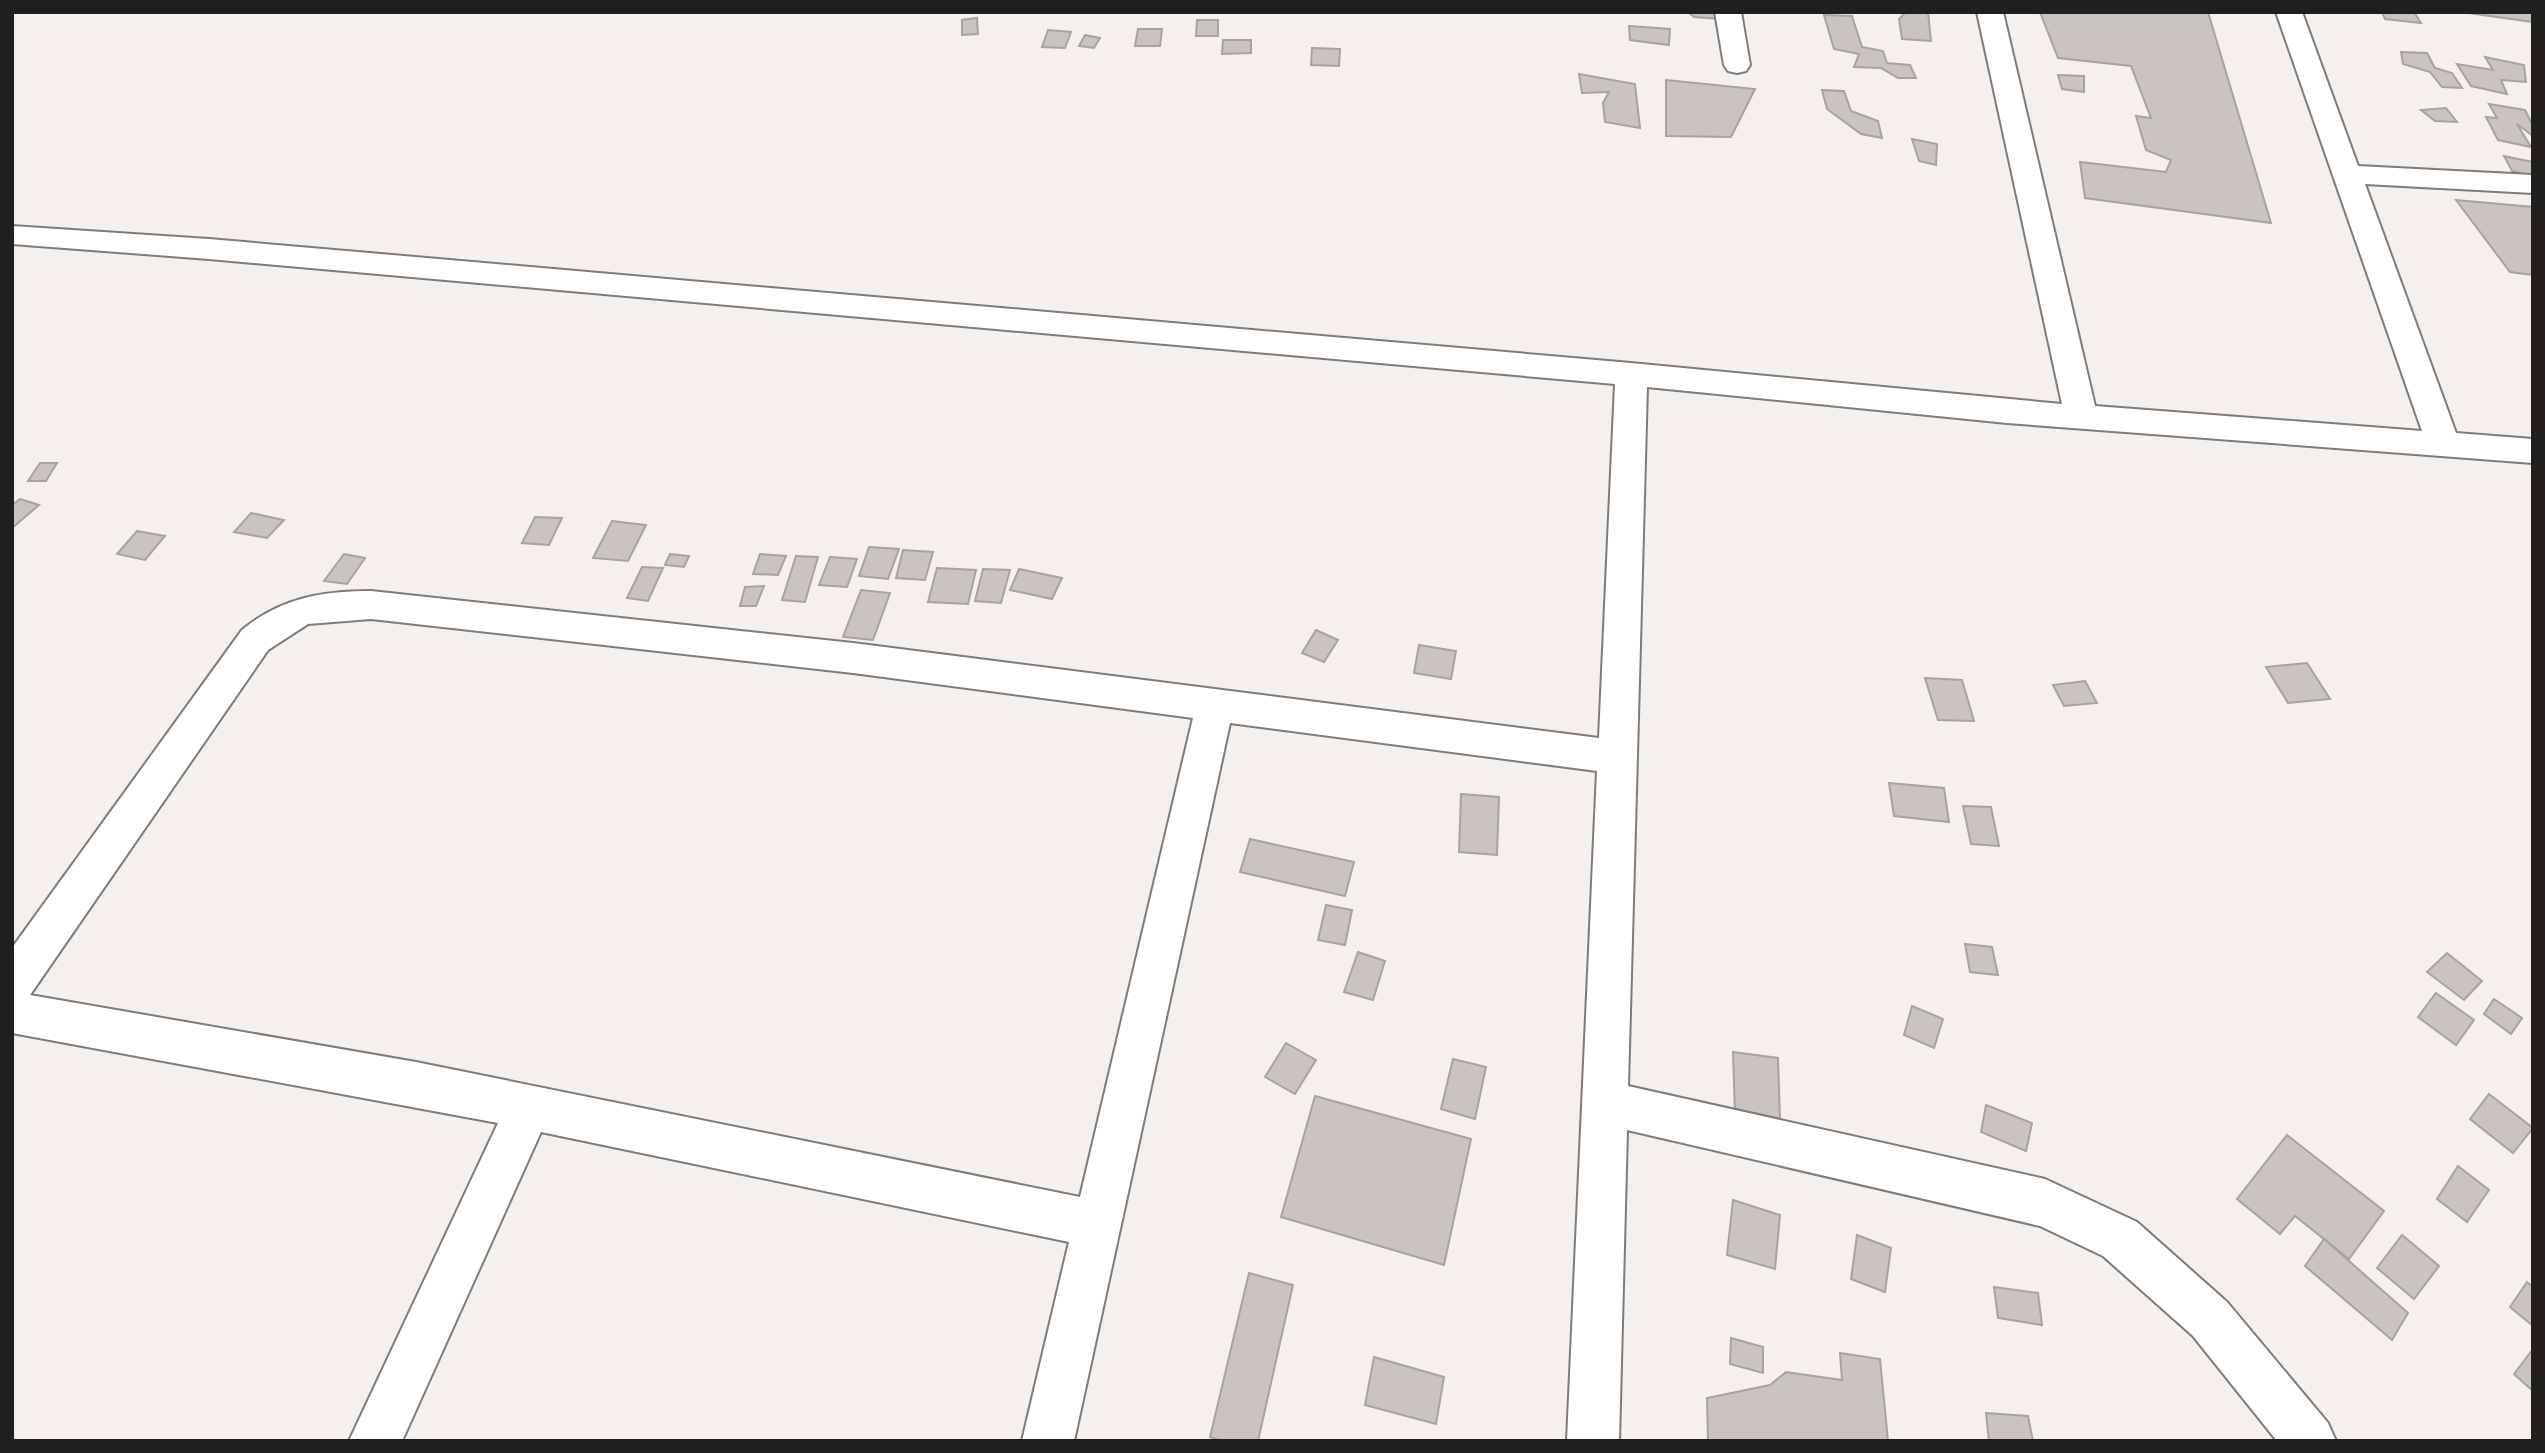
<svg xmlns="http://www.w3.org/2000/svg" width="2545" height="1453" viewBox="0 0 2545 1453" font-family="Overpass,sans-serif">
<rect width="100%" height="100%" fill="#f3f0ed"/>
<!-- building -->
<g fill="#c7c4c1" stroke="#a6a3a0" stroke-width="2">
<polygon points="1688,12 1722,12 1719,19 1694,17"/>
<polygon points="1906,12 1928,12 1931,41 1902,39 1899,19"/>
<polygon points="2040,12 2208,12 2271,223 2085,198 2080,162 2166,172 2171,160 2146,150 2136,116 2151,118 2131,66 2058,58"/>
<polygon points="2382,12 2414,12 2421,23 2385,19"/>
<polygon points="2461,12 2533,12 2533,22"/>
<polygon points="1824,15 1852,16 1862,47 1883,51 1887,63 1910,65 1916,78 1898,78 1881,68 1854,67 1859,54 1834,49"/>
<polygon points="977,18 978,34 962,35 962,20"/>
<polygon points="1197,20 1218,20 1218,36 1196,36"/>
<polygon points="1629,26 1670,29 1669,45 1630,40"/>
<polygon points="1138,29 1162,29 1160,46 1135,46"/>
<polygon points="1048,30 1071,32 1065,48 1042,47"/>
<polygon points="1085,35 1100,38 1094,48 1079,46"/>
<polygon points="1223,40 1251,40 1251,53 1222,54"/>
<polygon points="1312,48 1340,49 1339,66 1311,65"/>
<polygon points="2401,52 2427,53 2435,68 2452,73 2462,88 2442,87 2430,72 2403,64"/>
<polygon points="2485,57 2524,65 2526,82 2501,80 2507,94 2471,86 2457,64 2493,70"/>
<polygon points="1579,74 1635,84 1640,128 1605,122 1603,103 1609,92 1582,93"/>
<polygon points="2058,75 2084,76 2084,92 2062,89"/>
<polygon points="1666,80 1755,89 1731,137 1666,136"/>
<polygon points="1822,90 1844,91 1851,111 1878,121 1882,138 1861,134 1827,109"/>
<polygon points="2489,104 2525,110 2533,126 2533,136 2517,124 2531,147 2498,140 2486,117 2497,118"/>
<polygon points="2446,108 2457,122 2435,121 2421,110"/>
<polygon points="1912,139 1937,144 1936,165 1919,161"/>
<polygon points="2504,156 2533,162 2533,176 2512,171"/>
<polygon points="2456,200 2533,207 2533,275 2510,272"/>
<polygon points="40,463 57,463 46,481 28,481"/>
<polygon points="20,499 39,505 12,528 12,505"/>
<polygon points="251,513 284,520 267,538 234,532"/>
<polygon points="535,517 562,518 549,545 522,543"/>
<polygon points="612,521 646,525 628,561 593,558"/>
<polygon points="137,531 165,536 145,560 117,554"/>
<polygon points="869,547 899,549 888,579 859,576"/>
<polygon points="903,550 933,552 925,580 896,578"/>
<polygon points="344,554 365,558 347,584 324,581"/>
<polygon points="670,554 689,556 684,567 665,565"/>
<polygon points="760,554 786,556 778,575 753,574"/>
<polygon points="796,556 818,557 805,602 782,600"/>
<polygon points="830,557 857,559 847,587 819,585"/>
<polygon points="642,567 663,568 648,601 627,598"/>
<polygon points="937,568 976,570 968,604 928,602"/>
<polygon points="983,569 1010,570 1001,603 975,601"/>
<polygon points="1019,569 1062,578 1052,599 1010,590"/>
<polygon points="764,586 756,606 740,606 745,587"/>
<polygon points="861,590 890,593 873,640 843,637"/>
<polygon points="1316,630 1338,640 1324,662 1302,653"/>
<polygon points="1419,645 1456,651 1451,679 1414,673"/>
<polygon points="2307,663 2330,699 2288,703 2266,667"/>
<polygon points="1925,678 1962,680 1974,721 1938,720"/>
<polygon points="2085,681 2097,703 2064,706 2053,685"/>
<polygon points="1889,783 1944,788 1949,822 1894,816"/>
<polygon points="1461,794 1499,797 1497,855 1459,852"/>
<polygon points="1963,806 1991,807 1999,846 1971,844"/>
<polygon points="1250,839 1354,862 1345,896 1240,872"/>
<polygon points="1326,905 1352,910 1345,945 1318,940"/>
<polygon points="1965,944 1992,947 1998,975 1970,972"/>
<polygon points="1358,952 1385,961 1373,1000 1344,992"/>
<polygon points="2447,953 2482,981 2464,1000 2427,972"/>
<polygon points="2436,993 2474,1020 2456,1045 2418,1017"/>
<polygon points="2494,999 2522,1018 2511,1034 2484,1014"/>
<polygon points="1912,1006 1943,1019 1934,1048 1904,1035"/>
<polygon points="1286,1043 1316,1060 1295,1094 1265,1077"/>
<polygon points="1733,1052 1778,1058 1780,1119 1735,1113"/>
<polygon points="1453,1059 1486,1067 1475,1119 1441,1109"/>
<polygon points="2489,1094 2533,1128 2513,1153 2470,1119"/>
<polygon points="1315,1096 1471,1139 1444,1265 1281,1217"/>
<polygon points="1986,1105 2032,1123 2026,1151 1981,1132"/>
<polygon points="2287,1135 2384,1211 2349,1259 2295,1216 2280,1234 2237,1199"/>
<polygon points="2458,1166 2489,1190 2467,1222 2437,1199"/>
<polygon points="1733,1200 1780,1215 1775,1269 1727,1255"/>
<polygon points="1857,1235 1891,1248 1885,1292 1851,1279"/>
<polygon points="2402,1235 2439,1266 2414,1299 2377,1268"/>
<polygon points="2324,1239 2408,1313 2392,1340 2305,1266"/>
<polygon points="1249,1273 1293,1285 1258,1441 1222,1441 1210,1437"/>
<polygon points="2527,1282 2533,1287 2533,1326 2510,1307"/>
<polygon points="1994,1287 2038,1293 2042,1325 1998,1318"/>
<polygon points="1731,1338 1763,1347 1763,1373 1730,1364"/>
<polygon points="2533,1349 2533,1391 2514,1374"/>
<polygon points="1840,1353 1880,1359 1888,1441 1708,1441 1707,1398 1770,1385 1786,1372 1842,1380"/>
<polygon points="1374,1357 1444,1377 1436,1424 1365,1405"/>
<polygon points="1986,1413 2028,1416 2033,1441 1989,1441"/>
</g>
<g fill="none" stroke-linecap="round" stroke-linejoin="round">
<!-- minor casing -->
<g stroke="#7e7b79" stroke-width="4">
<g id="minor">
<polygon points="1715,12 1741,12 1750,65 1746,71 1737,73 1728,71 1724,65"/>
<path d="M1977 12H2003L2095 406 2422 431 2276 12H2302L2358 166 2533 175V193L2365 184 2456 433 2533 439V463L2007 423 1647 387 1628 1086 2045 1179 2137 1222 2227 1302 2328 1423 2336 1441H2277L2193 1336 2103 1256 2040 1226 1627 1130 1619 1441H1567L1597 771 1230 723 1074 1441H1022L1069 1242 541 1132 402 1441H349L498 1123 12 1033V948L242 630C281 598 322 591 371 591L853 643 1599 738 1615 384 209 259 12 244V226L209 239 1631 363 2062 404ZM371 619 853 673 1193 718 1080 1197 416 1062 30 995 268 650 308 624Z"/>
</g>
</g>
<!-- minor -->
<use href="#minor" fill="#fff" fill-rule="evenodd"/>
</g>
<!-- border -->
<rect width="2545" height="1453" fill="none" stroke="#201f1e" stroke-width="28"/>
</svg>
